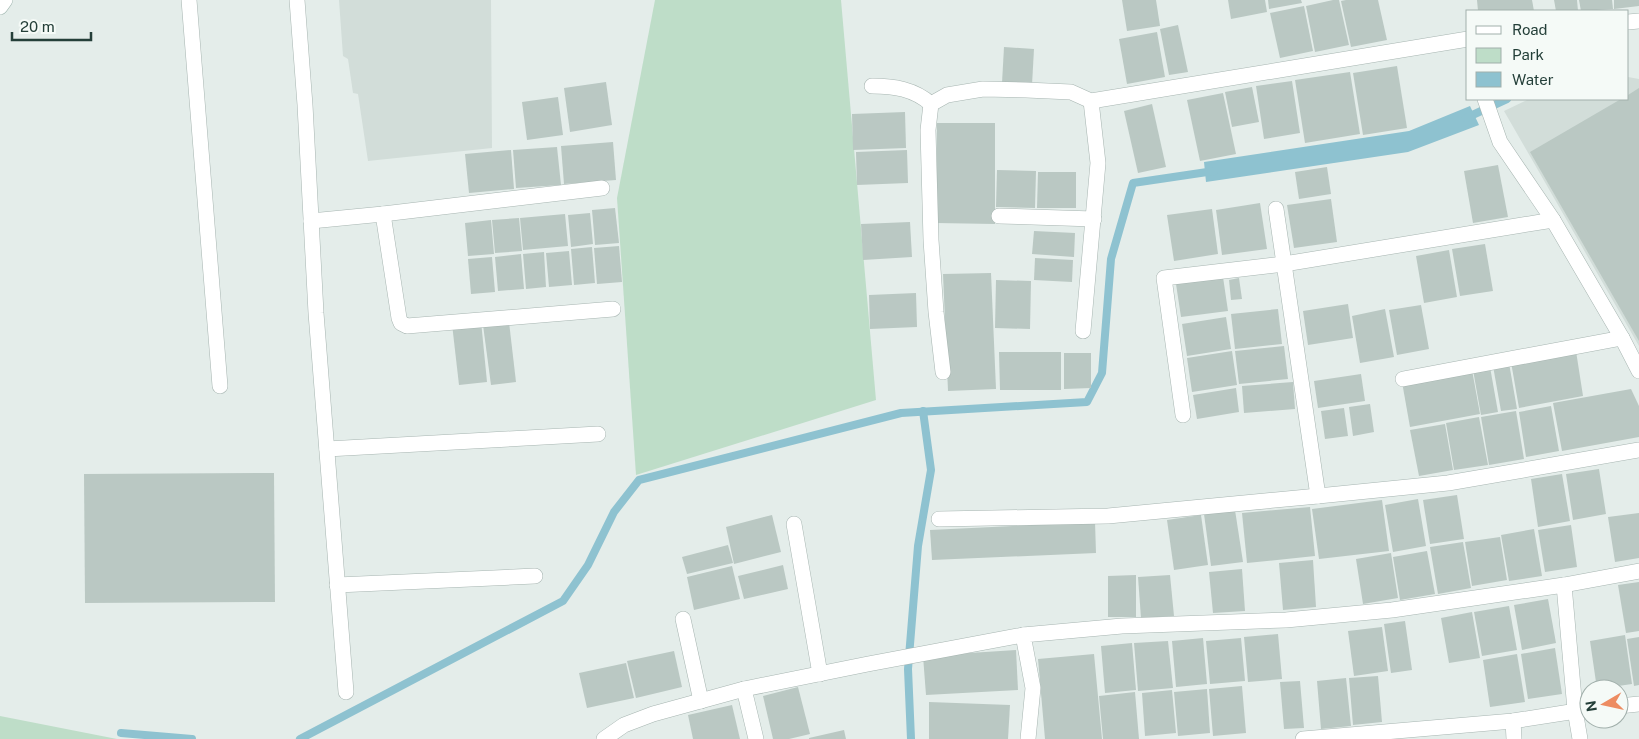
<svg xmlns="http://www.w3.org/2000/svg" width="1639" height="739" viewBox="0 0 1639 739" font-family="'Public Sans',sans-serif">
<rect width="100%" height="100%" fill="#e4edea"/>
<!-- built -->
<g fill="#d2ddd9">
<polygon points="339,0 491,0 492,148 368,161 358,94 353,93 348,59 343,56"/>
<polygon points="1628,77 1639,79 1639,346 1504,111 1529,99 1628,99"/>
</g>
<!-- green -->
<g fill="#beddc8">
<polygon points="655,0 841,0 876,400 636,475 617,198"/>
<polygon points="0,716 117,739 0,739"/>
</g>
<!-- water -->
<polygon fill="#8ec2d0" points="1470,106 1479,125 1408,152 1206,182 1204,162 1409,131"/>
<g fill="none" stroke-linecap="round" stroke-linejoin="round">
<!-- stream -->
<g stroke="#8ec2d0" stroke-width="8">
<polyline points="1466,118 1507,99"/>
<polyline points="121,733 192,739"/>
<polyline points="300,739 563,601 588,565 614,512 639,480 901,413 1087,402 1102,373 1111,259 1133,183 1214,171"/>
<polyline points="911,739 908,669 918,546 931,470 923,411"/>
</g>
</g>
<!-- building -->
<g fill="#bac8c3">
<polygon points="1122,0 1156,0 1160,26 1127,31"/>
<polygon points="1228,0 1265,0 1267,12 1231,19"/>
<polygon points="1268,0 1301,0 1302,3 1269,9"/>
<polygon points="1333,0 1339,0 1349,45 1315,52 1306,6"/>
<polygon points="1346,0 1378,0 1387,40 1351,47 1341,1"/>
<polygon points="1477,0 1532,0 1534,11 1478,11"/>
<polygon points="1554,0 1577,0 1578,11 1556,11"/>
<polygon points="1579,0 1612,0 1613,9 1581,11"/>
<polygon points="1614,0 1639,0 1639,6 1614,9"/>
<polygon points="1304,6 1313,51 1280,58 1270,13"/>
<polygon points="1178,25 1188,72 1169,75 1160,29"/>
<polygon points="1157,32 1165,77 1127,84 1119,39"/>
<polygon points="1004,47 1034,49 1032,85 1002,83"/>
<polygon points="1397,66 1407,128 1363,135 1353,73"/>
<polygon points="1350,72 1360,134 1305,143 1295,80"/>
<polygon points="1292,81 1300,133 1264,139 1256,86"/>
<polygon points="606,82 612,125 570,132 564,88"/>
<polygon points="1252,87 1259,122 1232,127 1225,92"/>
<polygon points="1639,88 1639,341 1530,152 1621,99 1628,99 1628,95"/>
<polygon points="1223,93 1236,154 1200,161 1187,100"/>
<polygon points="558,97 563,135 527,140 522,102"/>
<polygon points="1152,104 1166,167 1138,173 1124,111"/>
<polygon points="905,112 906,148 853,150 852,114"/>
<polygon points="937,123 995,123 995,224 936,223"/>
<polygon points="613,142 616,180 564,184 561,146"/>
<polygon points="557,147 561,185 516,188 513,150"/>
<polygon points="511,150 514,189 469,193 465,154"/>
<polygon points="907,150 908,183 857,185 856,152"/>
<polygon points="1498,165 1508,217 1473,223 1464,171"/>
<polygon points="1327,167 1331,194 1299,199 1295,172"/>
<polygon points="997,170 1036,171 1035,208 996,207"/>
<polygon points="1038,172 1076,172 1076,208 1037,208"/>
<polygon points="1331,199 1337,242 1294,248 1287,205"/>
<polygon points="1260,203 1267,249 1222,255 1216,210"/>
<polygon points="615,208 619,243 595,245 592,210"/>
<polygon points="1212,209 1218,254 1174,261 1167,215"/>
<polygon points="590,213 593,244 571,247 568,215"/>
<polygon points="565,214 568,246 523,250 520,218"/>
<polygon points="519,218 522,251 495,253 492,220"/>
<polygon points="491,220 494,254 468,256 465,223"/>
<polygon points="910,222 912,257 863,260 861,224"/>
<polygon points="1034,231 1075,233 1074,257 1032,254"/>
<polygon points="1485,244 1493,291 1460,296 1452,249"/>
<polygon points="619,246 622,282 597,284 594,248"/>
<polygon points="592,247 595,283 574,285 571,249"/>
<polygon points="1449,250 1457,297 1424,303 1416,256"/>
<polygon points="569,251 572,285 549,287 546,253"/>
<polygon points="544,252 546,287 526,289 523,254"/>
<polygon points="521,254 524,289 498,291 495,257"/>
<polygon points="492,257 495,292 471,294 468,259"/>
<polygon points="1035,258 1073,260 1072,282 1034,280"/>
<polygon points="991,273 996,389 948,391 943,274"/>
<polygon points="1223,277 1228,311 1181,317 1176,284"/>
<polygon points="1239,278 1242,299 1231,300 1229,280"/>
<polygon points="996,280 1031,281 1030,329 995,328"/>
<polygon points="916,293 917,327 870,329 869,295"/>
<polygon points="1348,304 1353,338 1308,345 1303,311"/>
<polygon points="1421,305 1429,349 1397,355 1389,310"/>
<polygon points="1278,309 1282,344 1235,349 1231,314"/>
<polygon points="1385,309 1394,357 1360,363 1352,316"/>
<polygon points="1226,317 1231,349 1187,356 1182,324"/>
<polygon points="481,321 487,382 459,385 452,324"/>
<polygon points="509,322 516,382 491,385 483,325"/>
<polygon points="1284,346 1288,379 1239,384 1235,351"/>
<polygon points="1232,351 1237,385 1192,392 1187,358"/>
<polygon points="1576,351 1583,396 1519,408 1511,362"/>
<polygon points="999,352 1061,352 1061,390 1000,390"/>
<polygon points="1064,353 1091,353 1091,388 1064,389"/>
<polygon points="1509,363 1517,409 1501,411 1493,366"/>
<polygon points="1490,367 1498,412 1481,415 1473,370"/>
<polygon points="1472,370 1480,414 1410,427 1402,382"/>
<polygon points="1361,374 1365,401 1318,408 1314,381"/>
<polygon points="1293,382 1295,409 1244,413 1242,386"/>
<polygon points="1236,388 1239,412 1197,419 1193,395"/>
<polygon points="1631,389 1639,406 1639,437 1562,451 1553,403"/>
<polygon points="1370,404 1374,432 1353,436 1349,407"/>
<polygon points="1551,406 1559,451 1526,457 1519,412"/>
<polygon points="1344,408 1348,436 1325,439 1321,411"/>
<polygon points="1516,411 1524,459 1489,465 1481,417"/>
<polygon points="1479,417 1488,465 1454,470 1446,423"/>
<polygon points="1445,424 1453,470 1419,476 1410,430"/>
<polygon points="1599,469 1606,514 1573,520 1566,474"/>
<polygon points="274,473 275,602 85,603 84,474"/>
<polygon points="1562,474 1570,521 1538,527 1531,479"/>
<polygon points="1457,495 1464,539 1430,544 1423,500"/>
<polygon points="1418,499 1426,546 1393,552 1385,505"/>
<polygon points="1382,500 1389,551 1319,559 1312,509"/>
<polygon points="1310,507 1315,556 1247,563 1242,513"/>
<polygon points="1235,510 1243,562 1211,566 1204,514"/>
<polygon points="1639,513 1639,558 1615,562 1608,517"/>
<polygon points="772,515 781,552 734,564 726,527"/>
<polygon points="1201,515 1208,565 1174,570 1167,520"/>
<polygon points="1095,522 1096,553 932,560 930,530"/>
<polygon points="1571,525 1577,567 1545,572 1538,530"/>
<polygon points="1534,529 1542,576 1509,581 1501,535"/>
<polygon points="1500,537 1507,580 1472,586 1465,542"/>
<polygon points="1463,542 1471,588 1438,594 1430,547"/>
<polygon points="728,545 733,563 687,574 682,557"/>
<polygon points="1427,551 1435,594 1400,600 1393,557"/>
<polygon points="1391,553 1398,598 1363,604 1356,559"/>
<polygon points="1313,560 1316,607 1283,610 1279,563"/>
<polygon points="783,565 788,589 744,599 738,576"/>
<polygon points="732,566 740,599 694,610 687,577"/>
<polygon points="1242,569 1245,611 1213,613 1209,572"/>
<polygon points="1136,575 1136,617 1108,617 1108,576"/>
<polygon points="1170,575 1174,616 1141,618 1138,577"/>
<polygon points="1639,582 1639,631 1626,633 1618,585"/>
<polygon points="1548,599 1556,643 1522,650 1514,605"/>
<polygon points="1509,606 1517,650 1482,656 1474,612"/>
<polygon points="1472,612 1480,658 1449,663 1441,618"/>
<polygon points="1405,621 1412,670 1391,673 1384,624"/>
<polygon points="1382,627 1388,671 1354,676 1348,631"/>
<polygon points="1278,634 1282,679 1248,682 1244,637"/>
<polygon points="1625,635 1632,684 1597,689 1590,641"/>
<polygon points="1639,637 1639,685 1634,686 1627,639"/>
<polygon points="1203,638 1207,684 1176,687 1172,641"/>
<polygon points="1241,638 1245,681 1210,684 1206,641"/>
<polygon points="1168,641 1173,688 1138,691 1134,643"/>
<polygon points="1132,643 1136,690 1105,693 1101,646"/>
<polygon points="1555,648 1562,694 1528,699 1521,654"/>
<polygon points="1016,650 1018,690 926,695 923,656"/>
<polygon points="674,651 682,687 636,698 627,661"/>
<polygon points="1094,654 1102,739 1045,739 1038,659"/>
<polygon points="1517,654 1525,702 1490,707 1483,660"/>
<polygon points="626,663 634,698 587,708 579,673"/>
<polygon points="1378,676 1382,722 1353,725 1349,678"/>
<polygon points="1346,678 1351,726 1321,729 1317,681"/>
<polygon points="1300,681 1304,728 1284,729 1280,682"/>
<polygon points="1242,686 1246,733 1213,736 1209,689"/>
<polygon points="798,687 810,734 789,739 773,739 763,696"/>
<polygon points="1207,689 1210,733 1178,736 1174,692"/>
<polygon points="1172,690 1176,733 1145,736 1142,693"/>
<polygon points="1135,692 1139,739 1103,739 1099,696"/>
<polygon points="929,702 1010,705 1008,739 929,739"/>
<polygon points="732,705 740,739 693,739 688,715"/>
<polygon points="844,730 846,739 809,739 809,738"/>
</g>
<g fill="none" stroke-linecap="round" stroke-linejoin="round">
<!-- minor casing -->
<g stroke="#a7b5b1" stroke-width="16">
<g id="minor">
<polyline points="189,0 220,386"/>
<polyline points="297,0 305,105 316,313 346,692"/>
<polyline points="1628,22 1639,21"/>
<path d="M872 86C894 86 914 89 931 104"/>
<polyline points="1485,99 1500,142 1553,220 1622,338 1639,371"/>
<polyline points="931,104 947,95 983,89 1026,90 1071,92 1091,101 1468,39"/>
<polyline points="931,104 928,130 931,240 936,312 943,372"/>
<polyline points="1276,209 1318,496"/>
<polyline points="383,214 399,318 401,323 407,326 613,309"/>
<polyline points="999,216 1094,219"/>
<polyline points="311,221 383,214 602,188"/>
<polyline points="1083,331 1098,163 1091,101"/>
<polyline points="1403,379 1622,338"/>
<polyline points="1183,415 1164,278 1284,264 1553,220"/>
<polyline points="327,449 598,434"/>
<polyline points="939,519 1108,516 1318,496 1448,483 1639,450"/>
<polyline points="794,524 820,674"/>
<polyline points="337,585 535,576"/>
<polyline points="1564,585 1639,571"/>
<polyline points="683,619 701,701"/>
<polyline points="1619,706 1639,704"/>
<polyline points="1513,721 1514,739"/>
<polyline points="604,739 624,725 653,714 744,689"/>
<polyline points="756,739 744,689 868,664 1023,635"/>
<polyline points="1028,739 1033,688 1023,635 1122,626 1286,620 1392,610 1564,585 1575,710 1580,739"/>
<polyline points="1303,739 1513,721 1589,709"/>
</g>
</g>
<!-- secondary casing -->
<g stroke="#a3b9b2" stroke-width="16">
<polyline id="secondary" points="0,7 5,0"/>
</g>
<!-- minor -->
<use href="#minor" stroke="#fff" stroke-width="15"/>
<!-- secondary -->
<use href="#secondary" stroke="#fff" stroke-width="15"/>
</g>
<!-- legend -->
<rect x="1466" y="10" width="162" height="90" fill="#f5faf7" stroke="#a1afab"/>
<rect x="1476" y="26" width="25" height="8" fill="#ffffff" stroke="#a1afab"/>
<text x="1512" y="35" font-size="15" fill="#243f39">Road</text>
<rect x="1476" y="48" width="25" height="15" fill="#beddc8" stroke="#a1afab"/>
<text x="1512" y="60" font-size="15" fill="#243f39">Park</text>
<rect x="1476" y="72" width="25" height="15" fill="#8ec2d0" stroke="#a1afab"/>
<text x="1512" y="85" font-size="15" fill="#243f39">Water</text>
<!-- north arrow -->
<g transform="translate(1604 704) rotate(261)"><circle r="24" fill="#f5faf7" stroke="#a1afab"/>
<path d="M0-4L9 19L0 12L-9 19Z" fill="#ed8c62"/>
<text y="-8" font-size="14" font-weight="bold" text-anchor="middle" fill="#243f39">N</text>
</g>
<!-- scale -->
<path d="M12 32v8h79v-8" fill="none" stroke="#243f39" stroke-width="2.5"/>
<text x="20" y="32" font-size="15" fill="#243f39" stroke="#f5faf7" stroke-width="4" paint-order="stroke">20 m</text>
</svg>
